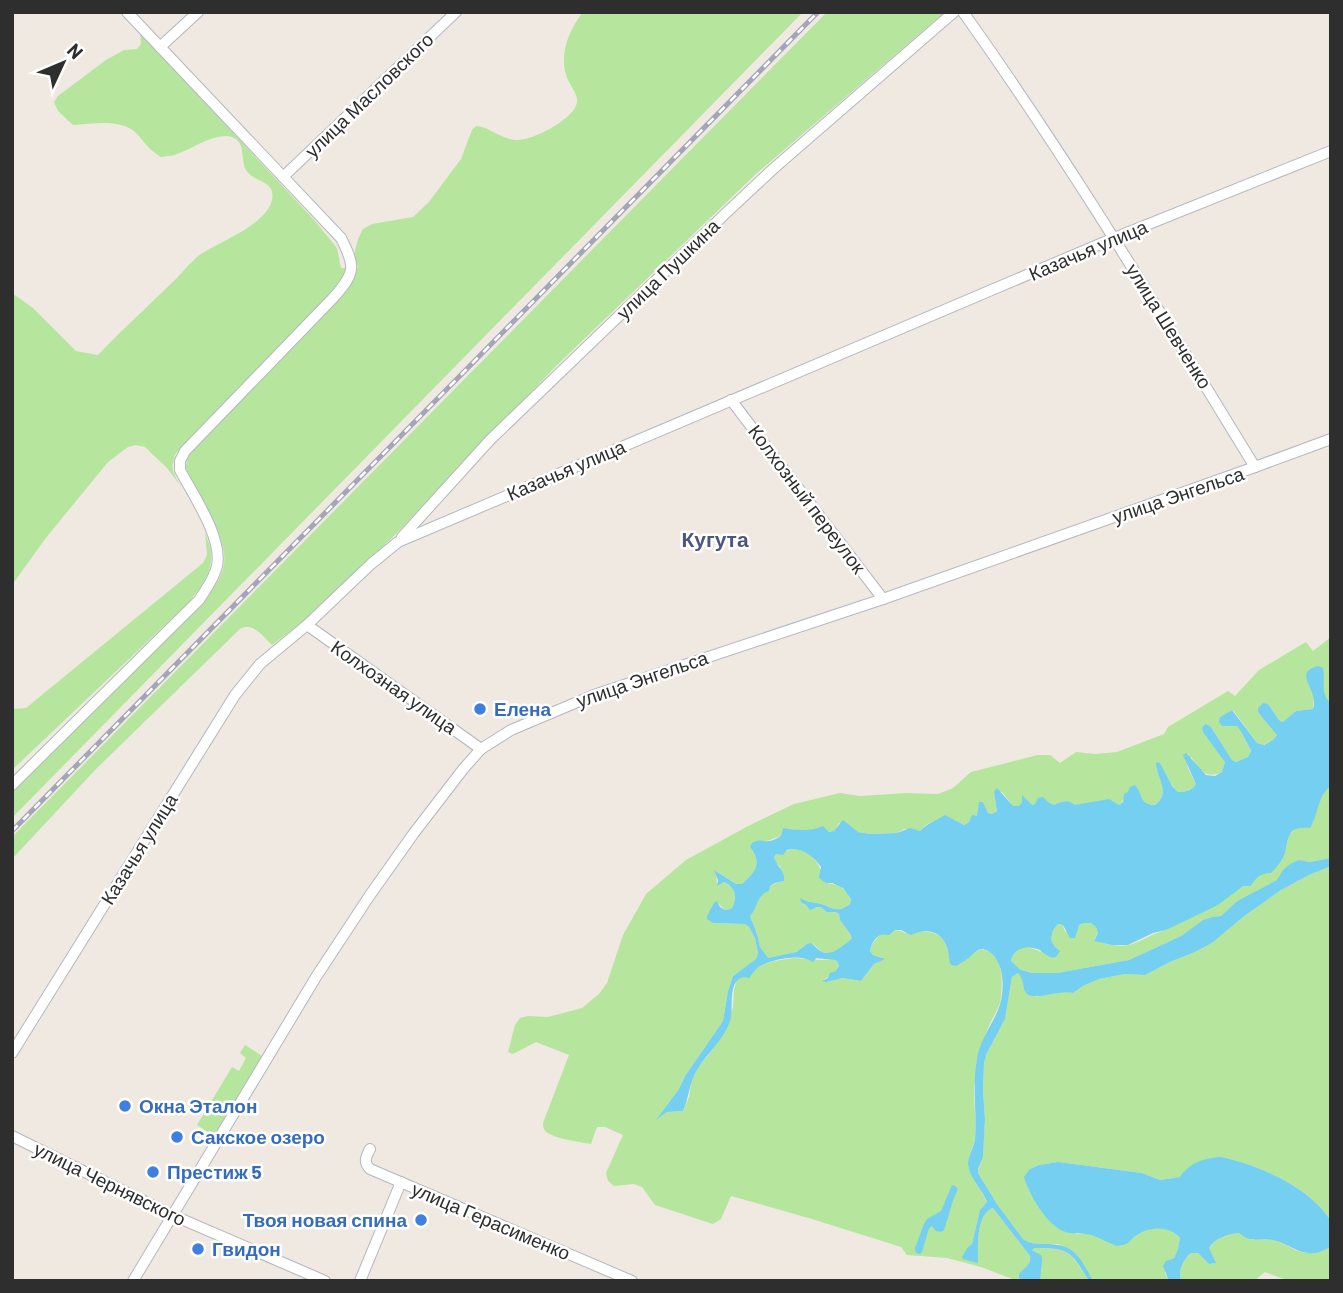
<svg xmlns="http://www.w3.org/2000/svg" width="1343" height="1293" viewBox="0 0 1343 1293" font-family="Barlow,sans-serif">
<rect width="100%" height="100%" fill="#efe9e1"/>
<!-- green -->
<g fill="#b6e59e">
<path d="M583 12H803L12 818V792L200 607C209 594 222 579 224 564 228 538 200 495 187 473L186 466 188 456 353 269 358 268 354 255 358 239 363 229 372 224 413 217 429 202 461 159 472 130 476 126C487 126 501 139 516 140 532 141 575 119 577 102 578 95 572 88 569 82 557 59 568 31 583 12Z"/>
<path d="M827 12H945L757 173 555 367 393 537 302 622 272 645C262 636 254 622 240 629L96 769 12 859V837Z"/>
<path d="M140 33 315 221 337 248 341 268H349L336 290 176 453C170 468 172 471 180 485L167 468 145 447 136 445 128 447 108 462 45 539 12 585V293L33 308 76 351 98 355C123 329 149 305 175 280 183 272 192 260 201 254 221 241 267 224 272 200 276 180 254 183 246 170 241 162 245 147 237 140 222 127 191 150 177 154 172 156 166 156 161 157 149 150 146 144 137 134 122 118 93 124 73 125L58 111 54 102 58 96 106 60 124 50 137 49 141 44Z"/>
<path d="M205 532C207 539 211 547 211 554 213 573 198 591 187 604L12 770V709L26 708 203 563 207 555Z"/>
<path d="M1331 637V703C1322 696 1322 685 1324 674L1314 696 1313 709 1296 711 1284 722 1279 720 1268 704 1258 708V712L1275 730 1277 735 1273 740 1263 745 1257 743 1233 710 1220 717 1228 726H1237L1242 732 1251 752 1248 757 1236 762 1232 760 1211 727 1206 725 1202 727 1225 762 1222 772C1206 780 1199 769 1191 757L1187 766 1196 784C1192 791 1185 792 1178 792L1156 767C1161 780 1169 794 1155 805 1142 804 1142 800 1138 789L1128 792 1119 806 1115 804 1075 805 1064 801 1054 805 1048 802 1031 805 1022 796 1023 801 1019 806H1013L1002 792H994L997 811 992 814 988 813 983 802 977 817 964 825 948 817 927 824 920 831 904 829 897 833 870 834 858 832 850 827 839 823 835 831 829 832 816 829 803 831 783 828 781 836 750 847C763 864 755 872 742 884H736L716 871 717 885 724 882C736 887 738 899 731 909L725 910 717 902 707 916 713 923 745 924 749 927 755 938 758 953 756 959 733 976 728 991 723 1021 685 1076 679 1089 658 1118 667 1112 683 1111 689 1097 691 1083 697 1069 713 1049 733 1008 734 989 737 980 762 965 774 961 793 958 822 960 832 959 837 961 839 966 836 972 823 980 842 978 861 981 874 964 883 958 873 955 870 951C873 936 892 925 905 933 921 931 940 928 947 947 949 953 948 958 952 965 967 967 974 942 989 952 1004 961 1002 981 1001 996 1000 1010 991 1018 987 1031 982 1042 975 1078 974 1089 974 1105 976 1121 975 1138 974 1146 968 1156 968 1164 969 1176 983 1191 987 1203L980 1210 972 1244 968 1247 978 1261C978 1246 976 1214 993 1208L1030 1256C1031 1265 1023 1270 1019 1278L1023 1281H1014L1010 1278 981 1267 947 1258 907 1255 901 1247 812 1219 731 1196 721 1219 713 1224 655 1205 642 1187 634 1184 614 1186 608 1181 606 1173 623 1135 605 1127H597L591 1144C581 1142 547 1138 544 1129 543 1127 543 1125 543 1123L569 1055 536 1042 513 1054 508 1052 515 1025 520 1018 528 1016 548 1017 582 1008 599 994 607 983 623 935 646 894 686 860 750 825 794 804 840 793 860 796 907 793 938 794 953 788 971 772 1038 755H1050L1060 763 1076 752 1095 754 1117 752 1164 734 1168 727 1228 691 1235 696 1259 670 1306 642 1313 651Z"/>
<path d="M1331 786V858L1310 862 1299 860 1283 870 1278 880 1237 901 1221 916 1212 917 1203 920 1181 936 1129 960 1057 973H1032L1021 970 1011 961C1014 938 1038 949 1050 957L1055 947 1051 940 1053 930 1058 924 1063 925 1065 932 1084 923H1091L1096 927 1098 933 1094 940C1105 944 1118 947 1129 945 1141 942 1153 933 1166 930L1243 886H1251L1255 879 1284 855 1289 835 1295 829 1313 823C1317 810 1319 794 1331 786Z"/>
<path d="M793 849C813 850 820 865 826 883 838 884 845 888 851 899L850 904C835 915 832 906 817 903 813 902 809 902 805 901L803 904 811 908 821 907 839 914 840 920 852 935V938C846 944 831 957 823 952 818 950 816 943 809 944 804 944 800 950 795 952 786 955 777 957 767 958L760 947 757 934 750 916C756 910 754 906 758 899 764 889 773 883 784 881L780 866 775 862 774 857 776 854Z"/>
<path d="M1331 866V1221C1310 1187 1259 1165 1221 1157L1180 1177 1160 1180 1142 1173 1058 1162 1039 1165 1030 1169 1028 1189 1038 1203 1076 1234H1089L1129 1242C1142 1227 1165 1222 1180 1238L1178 1249 1174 1258 1166 1261 1165 1273 1169 1281H1093L1077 1256 1058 1244H1035L1026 1242 1023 1239 997 1204 978 1173V1170L983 1157 985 1119 983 1091 984 1063 987 1053 1005 1019 1012 977 1018 973 1022 977 1023 987 1036 997 1065 991 1073 993 1083 986 1099 979 1125 974 1145 975 1170 962 1195 952 1212 943 1243 917 1281 890 1309 875Z"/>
<polygon points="245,1045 262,1056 214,1136 197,1125 232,1067 239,1071 246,1058 240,1053"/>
<path d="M1239 1233C1252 1245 1261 1236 1276 1241 1287 1244 1296 1253 1308 1253 1314 1253 1323 1249 1330 1247L1331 1245V1281H1289L1265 1272 1254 1281H1181C1178 1270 1183 1260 1191 1253H1198L1209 1264 1215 1263 1209 1248C1215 1238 1228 1234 1239 1233Z"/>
<path d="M1033 1248C1069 1248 1070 1251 1089 1281H1041L1039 1272 1042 1258 1032 1250Z"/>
</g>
<!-- water -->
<g fill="#75cff0" fill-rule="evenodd">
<path d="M1318 666 1323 668C1326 681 1319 693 1331 703V786C1317 796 1319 814 1310 828 1288 826 1289 835 1285 853 1282 861 1277 867 1271 873 1261 873 1256 877 1251 886H1243L1218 905 1166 930 1153 933 1128 945H1112L1094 941 1098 933 1096 927 1091 923H1084L1079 925 1075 938H1070L1063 925 1058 924 1053 930 1051 940 1055 947 1060 951 1056 957C1054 957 1052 958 1050 957 1049 957 1040 951 1040 950 1028 945 1013 947 1011 961L1021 970 1032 973H1057L1129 960 1181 936 1203 920 1212 917 1221 916 1237 901 1277 880 1283 870 1290 864 1299 860 1310 862 1331 858V866L1309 875 1281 890 1243 917 1212 943 1195 952 1170 962 1145 975 1125 974 1099 979 1083 986 1073 993C1059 989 1036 1001 1027 994 1021 988 1025 980 1018 973L1012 977 1005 1019 987 1053 984 1063 983 1091 985 1119 983 1157 978 1169V1173L997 1204 1023 1239C1030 1244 1037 1244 1045 1244 1075 1244 1080 1257 1093 1281H1089C1071 1251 1069 1248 1034 1248L1032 1250C1034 1252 1038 1253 1041 1255 1044 1259 1039 1274 1041 1281H1023L1019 1278V1274C1025 1267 1031 1265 1030 1256L993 1208C976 1214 978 1246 978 1261L977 1263 963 1259 962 1257 968 1247 972 1244 980 1210 987 1202C983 1190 969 1178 968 1164 968 1156 974 1147 975 1139 977 1112 972 1085 977 1059 980 1040 991 1027 998 1010 1005 993 1006 962 988 951 978 945 973 955 966 960 965 961 957 965 957 966L951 965C948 958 949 953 947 947 941 930 925 928 911 935L901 930H895L889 935C878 932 872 941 870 951L873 955 885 959 874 964 861 981 842 978 826 982 822 981 828 978 830 973 836 971 839 966 837 961C830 958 824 960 816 958L813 962C800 953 775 959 762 965 756 968 753 973 749 978 745 977 742 977 739 979 728 987 734 1009 730 1021 724 1040 707 1053 697 1070 689 1083 689 1098 683 1111L667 1112 656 1120 679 1089 685 1076 723 1021 728 991 733 976 756 959 758 953 755 938 749 927 745 924 713 923 707 919V916L714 903 717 901 720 907 725 910 731 909C738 899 736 887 724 882L717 886 718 880 714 870 736 884H742C755 872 763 864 750 847L752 843C761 838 760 842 769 841 772 841 778 838 781 836L783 828C797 830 810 832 823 826L829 832 834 831 843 820 858 832 870 834 897 833 910 828 920 831C930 821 935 822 945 815L964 825 969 822 972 815 977 816 979 802H983L988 813 992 814 997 811 994 792 997 788 1013 806H1019L1022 802V795L1032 805 1035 804 1038 798 1043 797 1048 802 1054 805C1063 801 1067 799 1075 805L1109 799 1119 805 1123 802 1124 794 1128 792 1130 787 1135 785C1144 795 1138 804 1155 805 1172 792 1156 778 1156 762L1160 763 1172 786 1178 792C1185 792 1192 791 1196 784L1183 755 1186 753 1206 775 1215 776 1222 772 1225 762 1203 732 1202 727 1206 724 1211 727 1232 760 1236 762 1248 757 1251 751 1242 733 1237 726H1222L1219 722 1220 717 1232 710 1257 743 1264 745 1273 740 1277 735 1258 712V708L1263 703 1268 704 1279 720 1283 722 1296 711 1313 709C1320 690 1291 673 1318 666ZM793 849C806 850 814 857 821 867L819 878 826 883H832L843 888 851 899 850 904C835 915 832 906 817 903 810 902 807 902 800 898L801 902 807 906 810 910 817 907H821L827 912H835L839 914 840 920 851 935 852 938C847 943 834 954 826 953 821 953 815 946 811 943L807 944 796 952 768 958 760 947 757 934 750 916C758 908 756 895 769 891L770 886 775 883 784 881C785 870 777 867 774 857L776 854 783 855 787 850Z"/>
<path d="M1221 1157C1259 1165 1310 1187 1331 1221L1330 1247C1323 1251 1316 1254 1308 1253 1297 1252 1287 1244 1276 1241 1261 1236 1252 1245 1239 1233 1228 1234 1215 1238 1209 1248L1216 1263 1209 1264 1198 1253H1191C1183 1260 1178 1270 1181 1281H1169L1163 1266 1166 1261 1174 1258 1178 1249 1180 1238C1169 1226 1150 1226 1137 1235 1133 1237 1131 1241 1128 1243 1125 1245 1120 1245 1117 1246 1108 1243 1099 1237 1091 1235 1082 1232 1072 1235 1063 1231 1046 1224 1029 1194 1024 1177L1030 1169 1039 1165 1058 1162 1142 1173 1160 1180 1180 1177C1190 1162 1205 1158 1221 1157Z"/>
<path d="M952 1185 955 1186 958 1189C951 1203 949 1216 944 1230L941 1232 936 1231 932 1226 929 1228 922 1252 920 1254 916 1253 915 1248 924 1224 927 1219 941 1211Z"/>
</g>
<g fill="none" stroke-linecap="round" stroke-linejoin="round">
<!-- minor casing -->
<g stroke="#b4b7c1" stroke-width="12">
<g id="minor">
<path d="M963 12C1068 159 1161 314 1255 467"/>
<polyline points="160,47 198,12"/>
<polyline points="283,177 456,12"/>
<polyline points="731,400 883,599"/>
<polyline points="402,537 490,440 726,213 773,169 954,12"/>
<polyline points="307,625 481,749"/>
<path d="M12 785 199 600C206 589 214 579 217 566 223 538 193 495 180 470V461L185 451 334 297C355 273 356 267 341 238L127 12"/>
<polyline points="12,1053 235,695 260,664 307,625 371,564 398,542 1114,238 1331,151"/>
<polyline points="12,1136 172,1215 325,1281"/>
<path d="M370 1149C366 1157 363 1162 370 1169L632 1281"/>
<polyline points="133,1281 316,977 370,895 414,833 464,768 481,749 511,730 594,695 883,599 1255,467 1331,439"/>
<polyline points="360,1281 401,1182"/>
</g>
</g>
<!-- minor -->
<use href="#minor" stroke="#fff" stroke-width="10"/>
<!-- rail casing -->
<g stroke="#a3a6b8" stroke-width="5">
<polyline id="rail" points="12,831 818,12"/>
</g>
<!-- rail -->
<use href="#rail" stroke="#fff" stroke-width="2.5" stroke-dasharray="8" stroke-linecap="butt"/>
</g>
<!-- markers -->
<g fill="#3f7fe0" stroke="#fff" stroke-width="2.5">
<circle cx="480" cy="709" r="7"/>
<circle cx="125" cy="1106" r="7"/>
<circle cx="177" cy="1137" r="7"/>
<circle cx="153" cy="1172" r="7"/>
<circle cx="421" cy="1220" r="7"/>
<circle cx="198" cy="1249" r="7"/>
</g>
<g text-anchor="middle" stroke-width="5" stroke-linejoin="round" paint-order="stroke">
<!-- street labels -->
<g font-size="19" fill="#2e2e2e" stroke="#fff">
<text transform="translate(369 95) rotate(-44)" y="7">улица Масловского</text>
<text transform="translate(1088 250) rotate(-23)" y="7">Казачья улица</text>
<text transform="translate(668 269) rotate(-44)" y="7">улица Пушкина</text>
<text transform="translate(1169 326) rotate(58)" y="7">улица Шевченко</text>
<text transform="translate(566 470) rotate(-23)" y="7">Казачья улица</text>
<text transform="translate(1178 495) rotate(-19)" y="7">улица Энгельса</text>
<text transform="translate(807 499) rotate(53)" y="7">Колхозный переулок</text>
<text transform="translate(642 679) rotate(-19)" y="7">улица Энгельса</text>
<text transform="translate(394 687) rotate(35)" y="7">Колхозная улица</text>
<text transform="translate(139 849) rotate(-58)" y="7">Казачья улица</text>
<text transform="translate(110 1184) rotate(26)" y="7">улица Чернявского</text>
<text transform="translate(491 1221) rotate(23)" y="7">улица Герасименко</text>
</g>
<!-- shop labels -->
<g font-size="19" font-weight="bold" fill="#366cbe" stroke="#fff" text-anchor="start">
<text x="494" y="716">Елена</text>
<text x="139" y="1113">Окна Эталон</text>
<text x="191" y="1144">Сакское озеро</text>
<text x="167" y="1179">Престиж 5</text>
<text x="407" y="1227" text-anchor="end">Твоя новая спина</text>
<text x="212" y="1256">Гвидон</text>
</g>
<!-- neighbourhood labels -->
<g font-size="21" font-weight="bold" fill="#4d5680" stroke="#fff">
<text x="715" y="547">Кугута</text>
</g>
</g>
<!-- border -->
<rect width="1343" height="1293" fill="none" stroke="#2e2e2e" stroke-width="28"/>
<!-- north arrow -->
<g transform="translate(63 63) rotate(46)" stroke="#ffffff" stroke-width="5" paint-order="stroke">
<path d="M0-5L12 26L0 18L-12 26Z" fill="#2e2e2e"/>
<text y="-10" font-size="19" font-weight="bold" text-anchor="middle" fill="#2e2e2e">N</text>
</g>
</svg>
